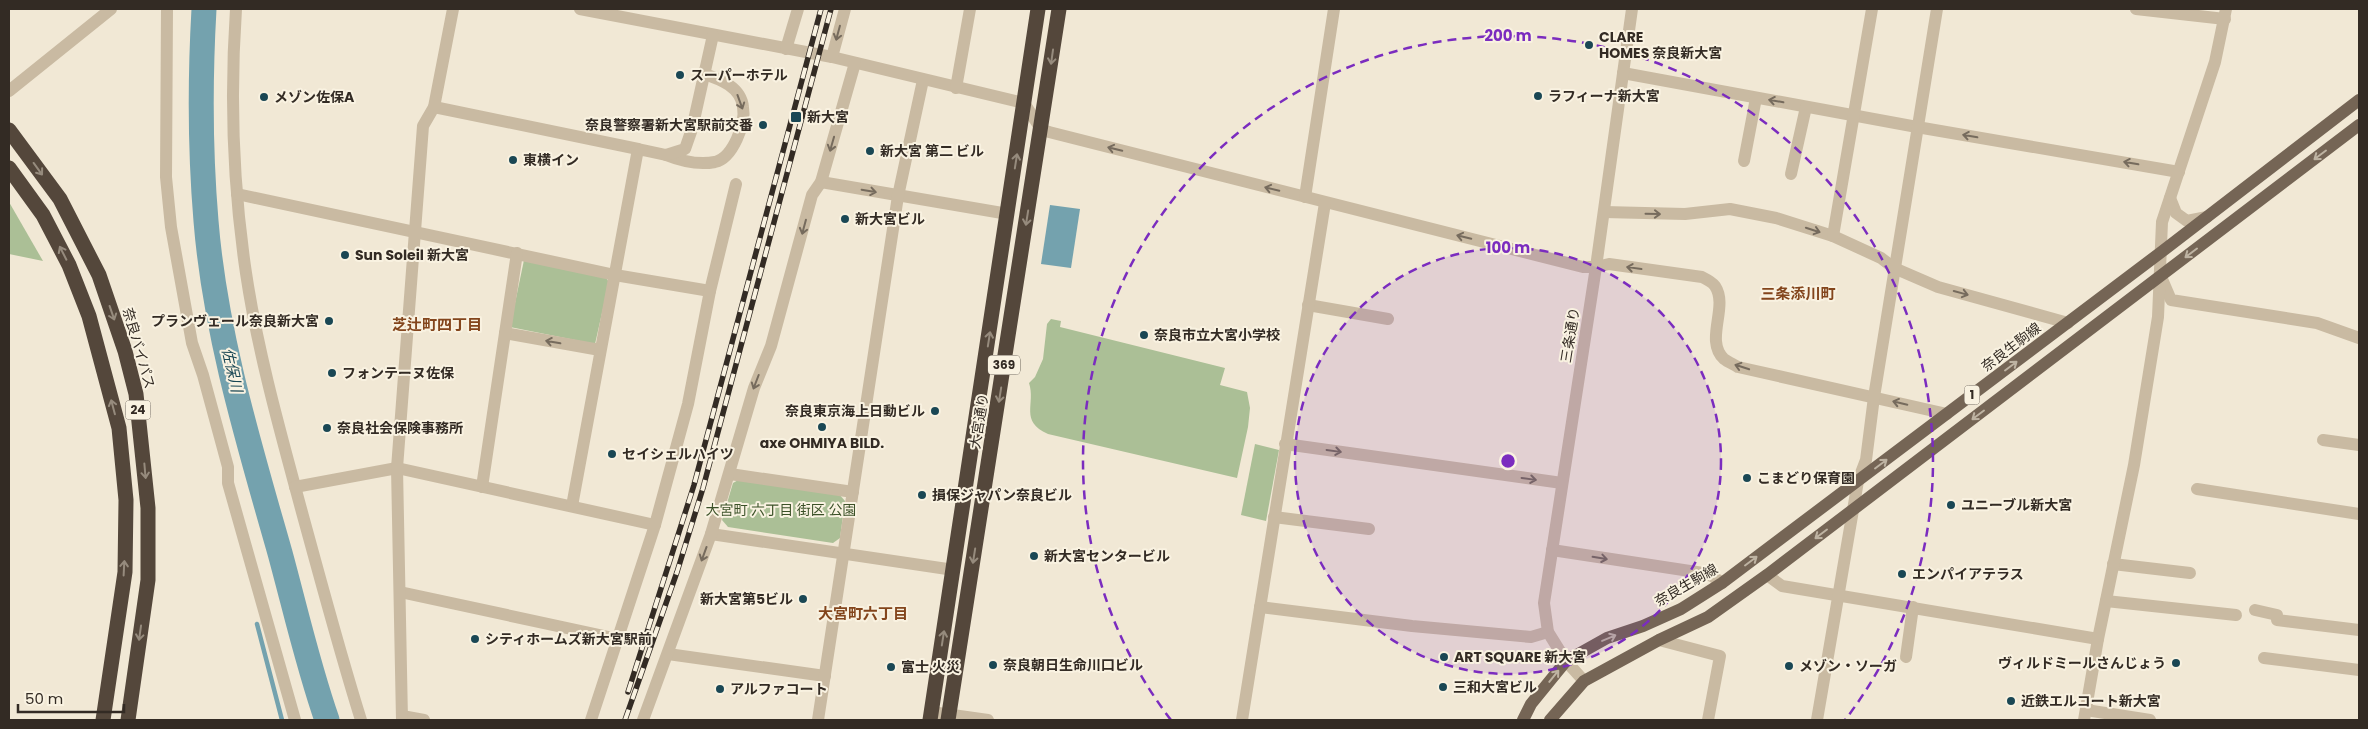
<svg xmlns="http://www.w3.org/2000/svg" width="2368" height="729" viewBox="0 0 2368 729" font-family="Poppins,'Noto Sans JP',sans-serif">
<rect width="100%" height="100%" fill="#f1e8d5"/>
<!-- green -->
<g fill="#abbf96">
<polygon points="9,202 43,261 9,254"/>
<polygon points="524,260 604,275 609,282 595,344 510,327"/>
<path d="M1051 319 1061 321 1060 327 1225 368 1220 385 1247 392 1250 408 1248 427 1237 478 1048 434C1019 421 1036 404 1029 383L1035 377 1043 359 1047 324Z"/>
<polygon points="1255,444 1279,450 1266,521 1241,515"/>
<polygon points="740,479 839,494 845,501 840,538 833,543 728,527 722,520 733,483"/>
</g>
<!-- water -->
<polygon fill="#74a2ae" points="1050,205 1080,209 1071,268 1041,264"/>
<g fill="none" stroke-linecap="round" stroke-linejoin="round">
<!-- stream -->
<polyline stroke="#74a2ae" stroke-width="4.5" points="257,624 282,720"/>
<!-- river -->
<path stroke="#74a2ae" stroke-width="25" d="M204 9C200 79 200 150 206 221 215 333 249 444 280 553 295 608 308 666 327 720"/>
<!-- minor -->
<g stroke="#c9baa2" stroke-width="12">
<polyline points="167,9 166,177 171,227 192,343 203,375 228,467 228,483 295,720"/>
<path d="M236 9C230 96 233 186 246 273 258 354 282 438 303 516 322 585 340 653 361 720"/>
<path d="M580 9 832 57 1024 103 1041 129 1049 132 1583 267H1596L1609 264 1702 277C1706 279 1713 283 1715 286 1729 307 1704 340 1724 359 1728 362 1733 364 1738 367L1947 414"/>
<polyline points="2136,9 2225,19"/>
<polyline points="786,49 798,9"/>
<polyline points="832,57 845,9"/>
<polyline points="1623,73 1917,127 2179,172"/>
<polyline points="956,88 970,9"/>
<polyline points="9,91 111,9"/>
<polyline points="434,107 638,149"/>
<path d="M666 155C681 161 699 165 715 162 733 158 746 123 743 107 741 87 720 79 704 74"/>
<polyline points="1744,161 1756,98"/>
<polyline points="1791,174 1806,107"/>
<polyline points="821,182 1008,214"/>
<polyline points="237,194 615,275 710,291"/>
<polyline points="1305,197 1334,9"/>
<polyline points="2170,198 2176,213 2187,221 2207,217"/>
<polyline points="1604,212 1685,214 1730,209 1776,218 1833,236 1881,258 1894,268 1938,287 2068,323"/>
<polyline points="1833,236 1872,9"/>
<polyline points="2162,279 2171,300 2317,323 2359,338"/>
<polyline points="1308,305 1388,319"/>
<polyline points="505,333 600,350"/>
<polyline points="2323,440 2359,445"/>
<polyline points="1285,444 1562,483"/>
<polyline points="730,474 853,492"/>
<polyline points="295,487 397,468 655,525"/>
<polyline points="482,487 517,253"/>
<polyline points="2197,489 2359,514"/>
<polyline points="572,506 638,149 666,155 685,149 692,129 713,35"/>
<polyline points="1274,517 1369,529"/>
<polyline points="711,534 954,570"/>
<polyline points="1552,550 1703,573 1712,576 1722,583"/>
<polyline points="2113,564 2190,573"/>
<polyline points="1767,575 1782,586 2098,639"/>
<polyline points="400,592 618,639"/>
<polyline points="2106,601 2236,615"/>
<polyline points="1260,607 1412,626 1531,637 1548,632"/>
<polyline points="2255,610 2277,615 2277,620 2359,630"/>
<polyline points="1659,640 1720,656 1708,720"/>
<polyline points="668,654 825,676"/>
<polyline points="1906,657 1913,607"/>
<polyline points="2264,658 2359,670"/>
<polyline points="1584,681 1566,661 1548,632 1544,603 1596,267 1632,9"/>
<polyline points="2086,710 2150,720"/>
<polyline points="931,712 988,720"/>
<polyline points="402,716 424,720"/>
<polyline points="402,720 397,468 423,126 434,107 453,9"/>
<polyline points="591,720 655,525 688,404 710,291 736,184"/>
<polyline points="643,720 711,534 754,388 771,346 812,195 821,182 855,63"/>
<polyline points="818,720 898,196 923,80"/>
<polyline points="1242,720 1325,203"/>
<polyline points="1817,720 1858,481 1866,460 1874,397 1937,9"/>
<polyline points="2084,720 2098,639 2134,465 2158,317 2162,222 2215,62 2226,9"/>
</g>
<!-- major -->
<g stroke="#756555" stroke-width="12">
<polyline points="1523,720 1531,704 1566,661 1607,638 1643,626 1681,609 1722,583 2160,253 2359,100"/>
<polyline points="1550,720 1584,681 1659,640 1708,617 1767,575 2359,125"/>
</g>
<!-- highway -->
<g stroke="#54473b" stroke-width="15">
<polyline points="9,130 60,199 99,275 125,351 136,394 148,508 148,580 128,720"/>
<polyline points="9,168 43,215 69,265 89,316 119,428 126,500 125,572 103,720"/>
<polyline points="930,720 1038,9"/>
<polyline points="948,720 1059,9"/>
</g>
<!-- rail casing -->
<g stroke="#332b24" stroke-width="5.5">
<g id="rail">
<polyline points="628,692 694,485 821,9"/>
<polyline points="625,720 677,572 703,488 831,9"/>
</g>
</g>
<!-- rail -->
<use href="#rail" stroke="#f9f2e1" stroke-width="4" stroke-dasharray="11" stroke-linecap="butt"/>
</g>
<!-- one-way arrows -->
<defs><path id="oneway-shaft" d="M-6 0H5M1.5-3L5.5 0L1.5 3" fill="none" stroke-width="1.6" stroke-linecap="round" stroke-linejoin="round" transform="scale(1.25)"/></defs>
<g stroke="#766b5d">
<use href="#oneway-shaft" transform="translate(838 33) rotate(105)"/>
<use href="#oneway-shaft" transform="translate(1776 101) rotate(-170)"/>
<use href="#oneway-shaft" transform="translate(740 102) rotate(70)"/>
<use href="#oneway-shaft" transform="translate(1970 136) rotate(-170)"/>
<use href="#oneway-shaft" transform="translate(832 144) rotate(106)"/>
<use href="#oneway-shaft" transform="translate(1115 149) rotate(-166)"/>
<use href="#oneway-shaft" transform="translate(2131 163) rotate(-170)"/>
<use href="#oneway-shaft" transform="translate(1272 189) rotate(-166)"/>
<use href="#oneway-shaft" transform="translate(869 191) rotate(10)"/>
<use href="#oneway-shaft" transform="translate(1653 214) rotate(1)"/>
<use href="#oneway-shaft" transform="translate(804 227) rotate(105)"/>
<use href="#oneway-shaft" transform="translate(1813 230) rotate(18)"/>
<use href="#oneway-shaft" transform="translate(1464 237) rotate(-166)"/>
<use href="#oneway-shaft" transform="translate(1634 268) rotate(-172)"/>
<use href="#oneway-shaft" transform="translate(1961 293) rotate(15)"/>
<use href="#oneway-shaft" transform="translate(553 342) rotate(-170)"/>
<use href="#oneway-shaft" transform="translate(1742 367) rotate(-162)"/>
<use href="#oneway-shaft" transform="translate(756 382) rotate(111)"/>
<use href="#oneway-shaft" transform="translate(1900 403) rotate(-167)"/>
<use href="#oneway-shaft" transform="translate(1334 451) rotate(8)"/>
<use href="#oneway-shaft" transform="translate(1529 479) rotate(8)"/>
<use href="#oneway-shaft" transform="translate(704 554) rotate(110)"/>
<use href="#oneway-shaft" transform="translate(1600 558) rotate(9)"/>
</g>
<g stroke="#968b7d">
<use href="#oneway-shaft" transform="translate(1052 57) rotate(98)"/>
<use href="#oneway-shaft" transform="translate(1016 161) rotate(-81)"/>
<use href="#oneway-shaft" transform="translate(38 169) rotate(54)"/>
<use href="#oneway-shaft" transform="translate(1027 218) rotate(99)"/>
<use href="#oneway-shaft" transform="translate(63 253) rotate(-117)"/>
<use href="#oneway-shaft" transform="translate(112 313) rotate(71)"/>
<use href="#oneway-shaft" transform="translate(989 339) rotate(-81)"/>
<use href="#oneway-shaft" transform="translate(1000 395) rotate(99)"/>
<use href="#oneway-shaft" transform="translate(113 407) rotate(-105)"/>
<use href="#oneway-shaft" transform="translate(145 471) rotate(85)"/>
<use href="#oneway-shaft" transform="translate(974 556) rotate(99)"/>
<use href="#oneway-shaft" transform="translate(124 568) rotate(-87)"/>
<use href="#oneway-shaft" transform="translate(140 633) rotate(98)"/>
<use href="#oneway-shaft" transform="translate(943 638) rotate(-81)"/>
</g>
<g stroke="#beb3a2">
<use href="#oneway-shaft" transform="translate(2320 155) rotate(143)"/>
<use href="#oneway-shaft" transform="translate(2191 253) rotate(143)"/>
<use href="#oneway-shaft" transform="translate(2011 366) rotate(-37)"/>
<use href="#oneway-shaft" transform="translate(1978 415) rotate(143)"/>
<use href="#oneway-shaft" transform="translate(1881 464) rotate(-37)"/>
<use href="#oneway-shaft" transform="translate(1821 534) rotate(143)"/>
<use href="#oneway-shaft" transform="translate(1751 561) rotate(-37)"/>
<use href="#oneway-shaft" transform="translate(1609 638) rotate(-23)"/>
<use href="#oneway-shaft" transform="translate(1554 676) rotate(-51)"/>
</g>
<!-- distance rings -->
<circle cx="1508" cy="461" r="213" fill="#7b2cbf" fill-opacity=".12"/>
<g fill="none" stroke="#7b2cbf" stroke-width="2.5" stroke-dasharray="9 6">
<circle cx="1508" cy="461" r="213"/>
<path d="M1171 720A425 425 0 1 1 1845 720"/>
</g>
<!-- markers -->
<g fill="#1a4754" stroke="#f9f2e1" stroke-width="2">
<circle cx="1589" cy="45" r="5"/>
<circle cx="680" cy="75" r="5"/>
<circle cx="1538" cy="96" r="5"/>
<circle cx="264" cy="97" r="5"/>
<rect x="790" y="111" width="12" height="12" rx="2.5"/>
<circle cx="763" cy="125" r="5"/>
<circle cx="870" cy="151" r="5"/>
<circle cx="513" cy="160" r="5"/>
<circle cx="845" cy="219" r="5"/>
<circle cx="345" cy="255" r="5"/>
<circle cx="329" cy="321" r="5"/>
<circle cx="1144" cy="335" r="5"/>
<circle cx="332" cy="373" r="5"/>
<circle cx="935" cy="411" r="5"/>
<circle cx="822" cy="427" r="5"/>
<circle cx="327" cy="428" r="5"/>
<circle cx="612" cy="454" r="5"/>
<circle cx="1747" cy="478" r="5"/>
<circle cx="922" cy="495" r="5"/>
<circle cx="1951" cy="505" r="5"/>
<circle cx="1034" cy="556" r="5"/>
<circle cx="1902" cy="574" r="5"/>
<circle cx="803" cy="599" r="5"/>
<circle cx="475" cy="639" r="5"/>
<circle cx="1444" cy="657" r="5"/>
<circle cx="2176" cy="663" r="5"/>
<circle cx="993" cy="665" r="5"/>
<circle cx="1789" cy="666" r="5"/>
<circle cx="891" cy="667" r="5"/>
<circle cx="1443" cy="687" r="5"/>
<circle cx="720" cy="689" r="5"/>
<circle cx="2011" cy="701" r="5"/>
</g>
<g text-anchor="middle" stroke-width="4" stroke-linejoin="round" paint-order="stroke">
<!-- shield labels -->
<g fill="#f9f2e1" stroke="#6e675d" stroke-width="1">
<rect x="988" y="355.5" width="32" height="19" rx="4"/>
<rect x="1964.5" y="385.5" width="15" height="19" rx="4"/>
<rect x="125.5" y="400.5" width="25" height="19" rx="4"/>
</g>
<g font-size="12" font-weight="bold" fill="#332b24">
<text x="1004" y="369">369</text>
<text x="1972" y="399">1</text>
<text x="138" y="414">24</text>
</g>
<!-- poi labels -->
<g font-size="14" font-weight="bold" fill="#332b24" stroke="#f9f2e1" text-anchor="start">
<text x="1599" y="42">CLARE<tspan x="1599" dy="16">HOMES 奈良新大宮</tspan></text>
<text x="690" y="80">スーパーホテル</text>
<text x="1548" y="101">ラフィーナ新大宮</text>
<text x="274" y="102">メゾン佐保A</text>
<text x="807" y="122">新大宮</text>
<text x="753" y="130" text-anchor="end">奈良警察署新大宮駅前交番</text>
<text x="880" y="156">新大宮 第二 ビル</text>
<text x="523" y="165">東横イン</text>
<text x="855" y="224">新大宮ビル</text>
<text x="355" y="260">Sun Soleil 新大宮</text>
<text x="319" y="326" text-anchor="end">プランヴェール奈良新大宮</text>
<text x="1154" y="340">奈良市立大宮小学校</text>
<text x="342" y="378">フォンテーヌ佐保</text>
<text x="925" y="416" text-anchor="end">奈良東京海上日動ビル</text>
<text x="337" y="433">奈良社会保険事務所</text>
<text x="822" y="448" text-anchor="middle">axe OHMIYA BILD.</text>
<text x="622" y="459">セイシェルハイツ</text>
<text x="1757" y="483">こまどり保育園</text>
<text x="932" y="500">損保ジャパン奈良ビル</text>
<text x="1961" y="510">ユニーブル新大宮</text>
<text x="1044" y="561">新大宮センタービル</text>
<text x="1912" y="579">エンパイアテラス</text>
<text x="793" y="604" text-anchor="end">新大宮第5ビル</text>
<text x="485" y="644">シティホームズ新大宮駅前</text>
<text x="1454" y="662">ART SQUARE 新大宮</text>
<text x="2166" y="668" text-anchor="end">ヴィルドミールさんじょう</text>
<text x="1003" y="670">奈良朝日生命川口ビル</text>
<text x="1799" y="671">メゾン・ソーガ</text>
<text x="901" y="672">富士 火災</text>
<text x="1453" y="692">三和大宮ビル</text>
<text x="730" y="694">アルファコート</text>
<text x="2021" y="706">近鉄エルコート新大宮</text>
</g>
<!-- street labels -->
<g font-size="14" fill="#332b24" stroke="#f9f2e1">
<text transform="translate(1570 335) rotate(-81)" y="5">三条通り</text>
<text transform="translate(2011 347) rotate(-37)" y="5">奈良生駒線</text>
<text transform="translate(139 348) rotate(74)" y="5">奈良バイパス</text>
<text transform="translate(979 421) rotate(-81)" y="5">大宮通り</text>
<text transform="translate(1686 585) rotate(-30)" y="5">奈良生駒線</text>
</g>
<!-- park labels -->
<g font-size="14" fill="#3b5128" stroke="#f9f2e1">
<text x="781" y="515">大宮町 六丁目 街区 公園</text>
</g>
<!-- neighbourhood labels -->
<g font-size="15" font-weight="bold" fill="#83451c" stroke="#f9f2e1">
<text x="1798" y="299">三条添川町</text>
<text x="437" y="330">芝辻町四丁目</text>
<text x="863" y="619">大宮町六丁目</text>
</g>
<!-- water labels -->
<g font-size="15" font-style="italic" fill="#1a4754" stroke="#f9f2e1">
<text transform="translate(232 370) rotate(77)" y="5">佐保川</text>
</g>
</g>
<circle cx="1508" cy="461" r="8" fill="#7b2cbf" stroke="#f9f2e1" stroke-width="2.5"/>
<g font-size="15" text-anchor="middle" font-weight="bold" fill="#7b2cbf" stroke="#f9f2e1" stroke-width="4" stroke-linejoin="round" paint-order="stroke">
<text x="1508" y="41">200 m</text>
<text x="1508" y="253">100 m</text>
</g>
<!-- border -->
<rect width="2368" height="729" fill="none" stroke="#332b24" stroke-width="20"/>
<!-- scale -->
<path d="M18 704v8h106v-8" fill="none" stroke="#332b24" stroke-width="2.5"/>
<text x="25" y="704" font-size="15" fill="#332b24" stroke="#f9f2e1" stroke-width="4" paint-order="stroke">50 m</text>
</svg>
